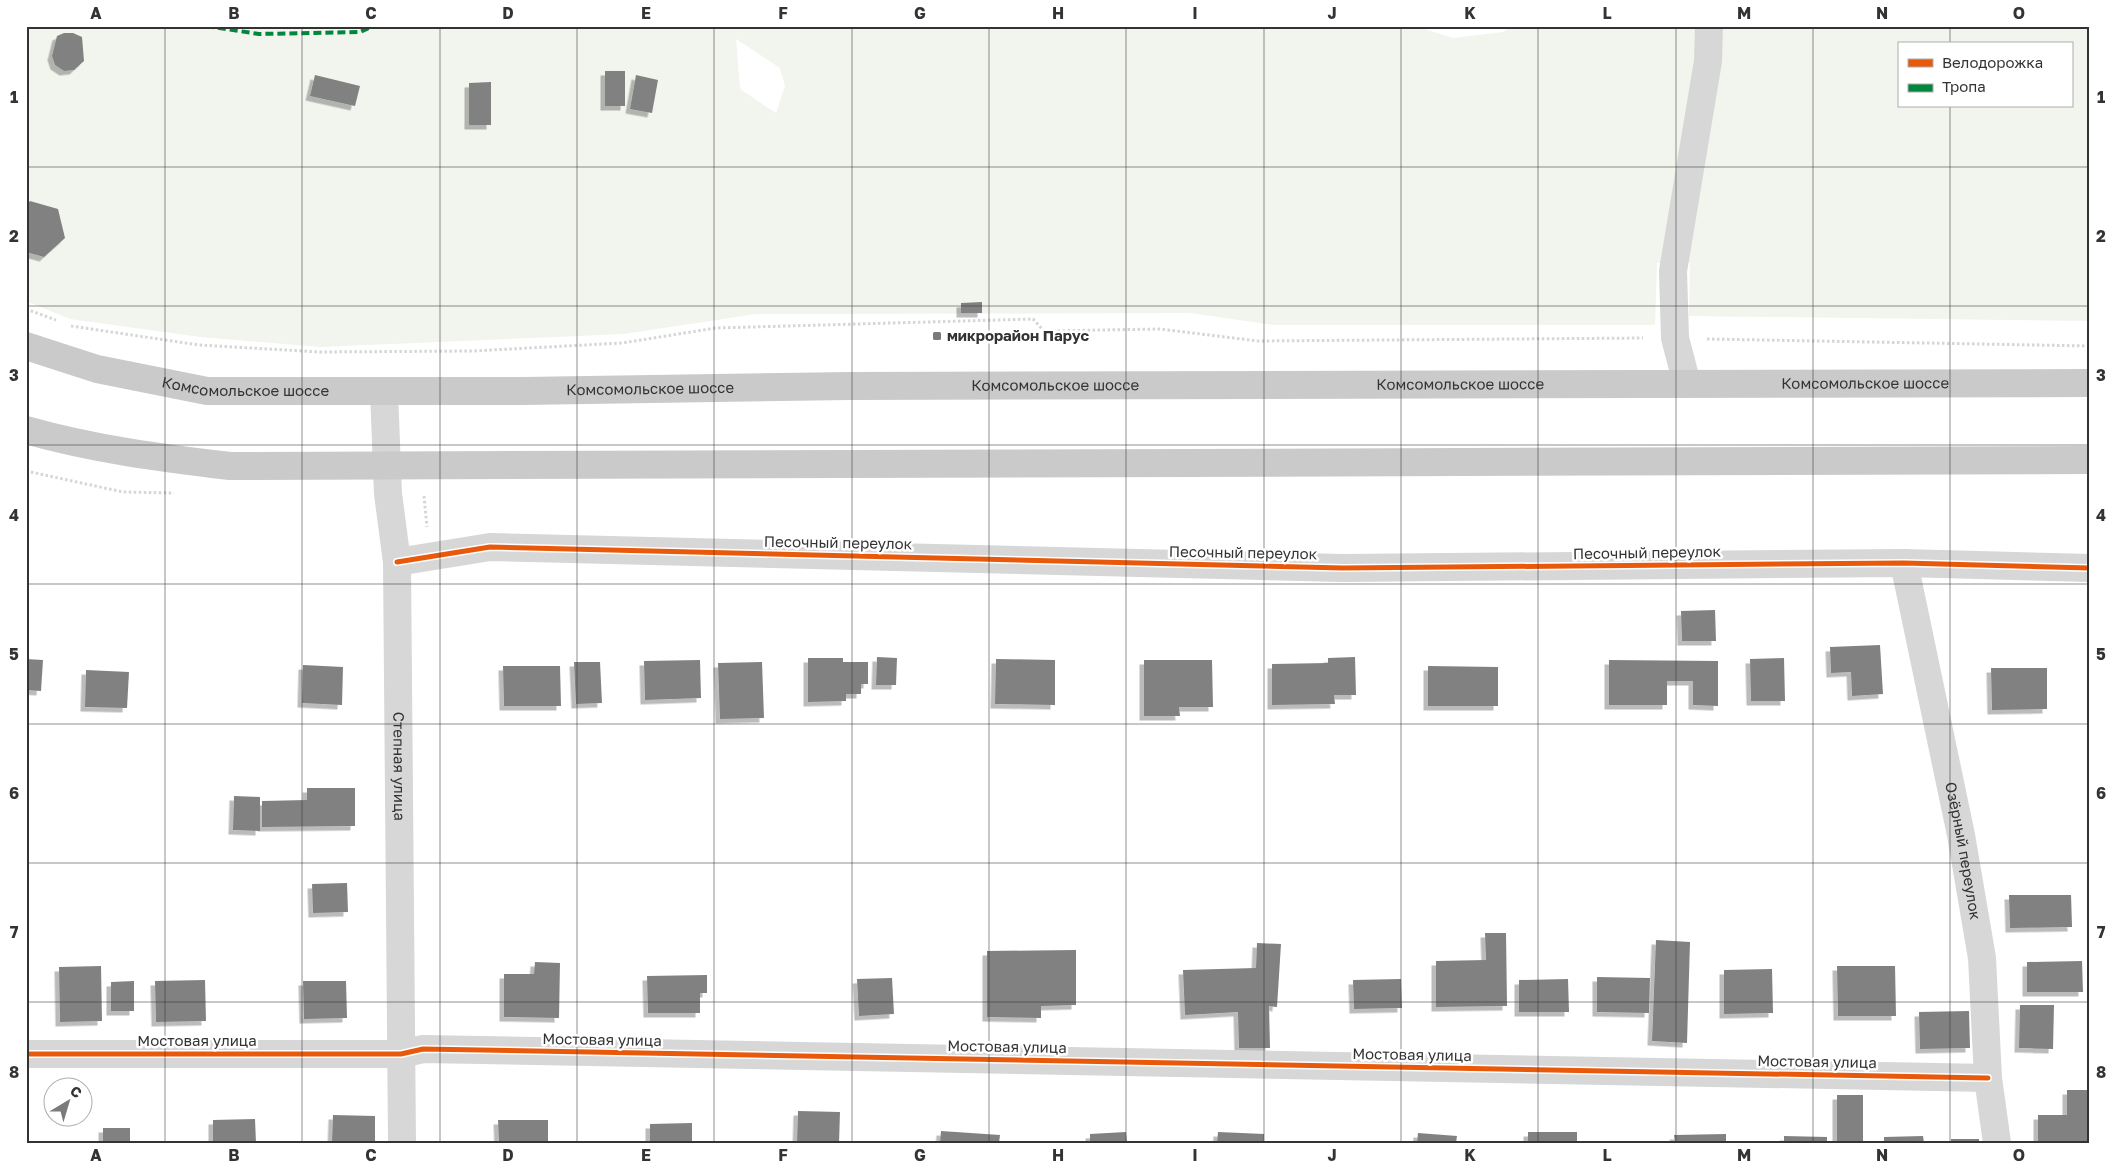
<svg xmlns="http://www.w3.org/2000/svg" width="2115" height="1169" viewBox="0 0 2115 1169" font-family="'Golos Text',sans-serif">
<defs>
<filter id="shadow"><feDropShadow dx="-4.5" dy="4.5" stdDeviation="0" flood-color="#0004"/></filter>
</defs>
<rect width="100%" height="100%" fill="#fff"/>
<!-- green -->
<path fill="#f1f5ed" fill-rule="evenodd" d="M26 26H1415L1453 38 1503 32 1512 26H2089V321L1689 316 1690 263H1657L1655 325H1273L1190 313 756 314 624 334 320 347 200 337 70 319 26 301ZM736 39 780 68 785 86 776 113 740 89ZM1899 44H2071V106H1899Z"/>
<!-- building -->
<g fill="#818181" filter="url(#shadow)">
<polygon points="64,33 73,33 82,37 84,61 74,70 64,71 55,65 52,56 57,36"/>
<rect x="605" y="71" width="20" height="35"/>
<polygon points="315,75 360,86 355,106 310,96"/>
<polygon points="636,75 658,80 652,113 630,109"/>
<polygon points="491,82 491,125 469,125 469,83"/>
<polygon points="30,201 58,209 65,238 44,257 26,252 26,205"/>
<polygon points="982,302 982,313 961,313 961,303"/>
<polygon points="1715,610 1716,641 1682,641 1681,611"/>
<polygon points="1880,645 1883,694 1852,696 1851,672 1831,673 1830,647"/>
<polygon points="877,657 897,658 896,685 876,685"/>
<polygon points="1355,657 1356,695 1334,695 1335,704 1272,705 1272,664 1328,663 1328,658"/>
<polygon points="808,658 843,658 843,662 868,662 868,684 861,684 861,694 846,694 846,701 808,702"/>
<polygon points="1784,658 1785,701 1751,701 1750,659"/>
<polygon points="26,659 43,660 41,691 26,690"/>
<polygon points="996,659 1055,660 1055,705 995,704"/>
<polygon points="700,660 701,698 645,700 644,661"/>
<polygon points="1144,660 1212,660 1213,707 1179,707 1180,716 1144,716"/>
<polygon points="1609,660 1718,661 1718,706 1693,705 1693,681 1667,681 1667,705 1609,705"/>
<polygon points="574,662 600,662 602,703 576,704"/>
<polygon points="762,662 764,718 720,719 718,663"/>
<polygon points="303,665 343,667 342,705 302,703"/>
<polygon points="503,666 560,666 561,706 504,706"/>
<polygon points="1428,666 1498,667 1498,706 1428,706"/>
<polygon points="1991,668 2047,668 2047,709 1992,710"/>
<polygon points="86,670 129,672 127,708 85,707"/>
<polygon points="307,788 355,788 355,826 262,827 262,801 307,800"/>
<polygon points="234,796 260,797 260,831 233,830"/>
<polygon points="347,883 348,912 313,913 312,884"/>
<polygon points="2009,895 2071,895 2072,927 2010,928"/>
<polygon points="1485,933 1506,933 1507,1006 1436,1007 1436,961 1486,960"/>
<polygon points="1656,940 1690,942 1687,1043 1652,1041"/>
<polygon points="1257,943 1281,944 1277,1007 1269,1006 1270,1048 1239,1048 1238,1012 1185,1015 1183,970 1256,968"/>
<polygon points="1076,950 1076,1005 1041,1006 1041,1018 987,1017 987,951"/>
<polygon points="2082,961 2083,992 2027,992 2027,962"/>
<polygon points="535,962 560,963 559,1018 504,1017 504,974 534,974"/>
<polygon points="101,966 102,1021 60,1022 59,967"/>
<polygon points="1837,966 1895,966 1896,1016 1838,1016"/>
<polygon points="1772,969 1773,1013 1724,1014 1724,970"/>
<polygon points="707,975 707,993 700,993 700,1013 648,1013 647,976"/>
<polygon points="1597,977 1650,978 1649,1013 1597,1012"/>
<polygon points="892,978 894,1014 859,1016 857,979"/>
<polygon points="1401,979 1402,1008 1354,1009 1353,980"/>
<polygon points="1568,979 1569,1012 1519,1012 1519,980"/>
<polygon points="205,980 206,1021 156,1022 155,981"/>
<polygon points="134,981 134,1011 111,1011 111,982"/>
<polygon points="303,981 346,981 347,1018 304,1019"/>
<polygon points="2020,1005 2054,1005 2053,1049 2019,1048"/>
<polygon points="1969,1011 1970,1048 1920,1049 1919,1012"/>
<polygon points="2067,1090 2089,1090 2089,1143 2038,1143 2038,1115 2067,1115"/>
<rect x="1837" y="1095" width="26" height="48"/>
<polygon points="798,1111 840,1112 839,1143 797,1143"/>
<polygon points="333,1115 375,1116 375,1143 332,1143"/>
<polygon points="255,1119 256,1143 213,1143 213,1120"/>
<polygon points="498,1120 548,1120 548,1143 499,1143"/>
<polygon points="692,1123 692,1143 650,1143 650,1124"/>
<rect x="103" y="1128" width="27" height="15"/>
<polygon points="941,1131 1000,1135 999,1143 940,1143"/>
<polygon points="1126,1132 1127,1143 1090,1143 1090,1134"/>
<polygon points="1218,1132 1264,1134 1264,1143 1217,1143"/>
<rect x="1528" y="1132" width="49" height="11"/>
<polygon points="1418,1133 1457,1136 1456,1143 1417,1143"/>
<polygon points="1726,1134 1726,1143 1675,1143 1674,1135"/>
<polygon points="1784,1136 1827,1137 1827,1143 1784,1143"/>
<polygon points="1923,1136 1924,1143 1884,1143 1884,1137"/>
<rect x="1951" y="1139" width="28" height="4"/>
</g>
<g fill="none" stroke-linecap="round" stroke-linejoin="round">
<!-- path -->
<g stroke="#d6d6d6" stroke-width="3" stroke-dasharray="2.5 2.5" stroke-linecap="butt">
<polyline points="26,309 56,320"/>
<polyline points="71,326 199,345 320,352 473,351 622,343 716,328 1033,319 1044,331 1160,329 1258,341 1643,338"/>
<polyline points="1707,339 2089,346"/>
<polyline points="26,471 123,492 174,493"/>
<polyline points="424,496 427,527"/>
</g>
<!-- minor -->
<g stroke="#d7d7d7" stroke-width="28">
<polyline points="1687,384 1675,338 1673,271 1708,61 1709,26"/>
<path id="s1" d="M384 391 388 494 397 562 402 1143"/>
<polyline points="397,562 490,547 1343,568 1904,563 2089,568"/>
<path id="s2" d="M1904 563 1961 835 1982 958 1988 1078 1997 1143"/>
<polyline points="26,1054 401,1054 423,1049 1988,1078"/>
</g>
<!-- major -->
<g stroke="#cacaca" stroke-width="28">
<path id="s3" d="M26 346 97 369 207 391H523L850 386 2089 383"/>
<path d="M26 430C93 449 161 458 230 466L2089 460"/>
</g>
<!-- quiet -->
<polyline stroke="#00873e" stroke-width="4" stroke-dasharray="8 4" stroke-linecap="butt" points="206,26 259,34 360,32 373,26"/>
<!-- cycleway casing -->
<g stroke="#fff" stroke-width="8">
<g id="cycleway">
<polyline points="397,562 490,547 1343,568 1904,563 2089,568"/>
<polyline points="26,1054 401,1054 423,1049 1988,1078"/>
</g>
</g>
<!-- cycleway -->
<use href="#cycleway" stroke="#e8590c" stroke-width="5"/>
</g>
<!-- grid -->
<path fill="none" stroke="#333" stroke-width="1" stroke-opacity="0.55" d="M165 26V1143M302 26V1143M440 26V1143M577 26V1143M714 26V1143M852 26V1143M989 26V1143M1126 26V1143M1264 26V1143M1401 26V1143M1538 26V1143M1676 26V1143M1813 26V1143M1950 26V44M1950 106V1143M26 167H2089M26 306H2089M26 445H2089M26 584H2089M26 724H2089M26 863H2089M26 1002H2089"/>
<!-- markers -->
<rect fill="#7a7a7a" stroke="#fff" stroke-width="2" x="932" y="331" width="10" height="10" rx="2.5"/>
<g text-anchor="middle" stroke-width="5" stroke-linejoin="round" paint-order="stroke">
<!-- poi labels -->
<g font-size="15" font-weight="bold" fill="#333" stroke="#fff" text-anchor="start">
<text x="947" y="341">микрорайон Парус</text>
</g>
<!-- street labels -->
<g font-size="15" fill="#333" stroke="#fff">
<text dy="5" stroke="none"><textPath href="#s3" startOffset="1845">Комсомольское шоссе</textPath></text>
<text dy="5" stroke="none"><textPath href="#s3" startOffset="1440">Комсомольское шоссе</textPath></text>
<text dy="5" stroke="none"><textPath href="#s3" startOffset="225">Комсомольское шоссе</textPath></text>
<text dy="5" stroke="none"><textPath href="#s3" startOffset="1035">Комсомольское шоссе</textPath></text>
<text dy="5" stroke="none"><textPath href="#s3" startOffset="630">Комсомольское шоссе</textPath></text>
<text transform="translate(838 543) rotate(1)" y="5">Песочный переулок</text>
<text transform="translate(1243 553) rotate(1)" y="5">Песочный переулок</text>
<text transform="translate(1647 553) rotate(-1)" y="5">Песочный переулок</text>
<text dy="5" stroke="none"><textPath href="#s1" startOffset="376">Степная улица</textPath></text>
<text dy="5" stroke="none"><textPath href="#s2" startOffset="294">Озёрный переулок</textPath></text>
<text transform="translate(602 1040) rotate(1)" y="5">Мостовая улица</text>
<text x="197" y="1046">Мостовая улица</text>
<text transform="translate(1007 1047) rotate(1)" y="5">Мостовая улица</text>
<text transform="translate(1412 1055) rotate(1)" y="5">Мостовая улица</text>
<text transform="translate(1817 1062) rotate(1)" y="5">Мостовая улица</text>
</g>
</g>
<!-- border -->
<rect width="2115" height="1169" fill="none" stroke="#ffffff" stroke-width="55"/>
<!-- legend -->
<rect x="1898" y="42" width="175" height="65" fill="#ffffff" stroke="#adadad"/>
<rect x="1908" y="59" width="25" height="8" fill="#e8590c" stroke="#adadad"/>
<text x="1942" y="68" font-size="15" fill="#333333">Велодорожка</text>
<rect x="1908" y="84" width="25" height="8" fill="#00873e" stroke="#adadad"/>
<text x="1942" y="92" font-size="15" fill="#333333">Тропа</text>
<!-- north arrow -->
<g transform="translate(68 1102) rotate(38)"><circle r="24" fill="#ffffff" stroke="#adadad"/>
<path d="M0-4L9 19L0 12L-9 19Z" fill="#7a7a7a"/>
<text y="-8" font-size="14" font-weight="bold" text-anchor="middle" fill="#333333">С</text>
</g>
<rect x="28" y="28" width="2060" height="1114" fill="none" stroke="#333" stroke-width="2"/>
<g font-size="16" text-anchor="middle" font-weight="bold" fill="#333">
<text x="96" y="19">A</text>
<text x="234" y="19">B</text>
<text x="371" y="19">C</text>
<text x="508" y="19">D</text>
<text x="646" y="19">E</text>
<text x="783" y="19">F</text>
<text x="920" y="19">G</text>
<text x="1058" y="19">H</text>
<text x="1195" y="19">I</text>
<text x="1332" y="19">J</text>
<text x="1470" y="19">K</text>
<text x="1607" y="19">L</text>
<text x="1744" y="19">M</text>
<text x="1882" y="19">N</text>
<text x="2019" y="19">O</text>
<text x="14" y="103">1</text>
<text x="2101" y="103">1</text>
<text x="14" y="242">2</text>
<text x="2101" y="242">2</text>
<text x="14" y="381">3</text>
<text x="2101" y="381">3</text>
<text x="14" y="521">4</text>
<text x="2101" y="521">4</text>
<text x="14" y="660">5</text>
<text x="2101" y="660">5</text>
<text x="14" y="799">6</text>
<text x="2101" y="799">6</text>
<text x="14" y="938">7</text>
<text x="2101" y="938">7</text>
<text x="14" y="1078">8</text>
<text x="2101" y="1078">8</text>
<text x="96" y="1161">A</text>
<text x="234" y="1161">B</text>
<text x="371" y="1161">C</text>
<text x="508" y="1161">D</text>
<text x="646" y="1161">E</text>
<text x="783" y="1161">F</text>
<text x="920" y="1161">G</text>
<text x="1058" y="1161">H</text>
<text x="1195" y="1161">I</text>
<text x="1332" y="1161">J</text>
<text x="1470" y="1161">K</text>
<text x="1607" y="1161">L</text>
<text x="1744" y="1161">M</text>
<text x="1882" y="1161">N</text>
<text x="2019" y="1161">O</text>
</g>
</svg>
